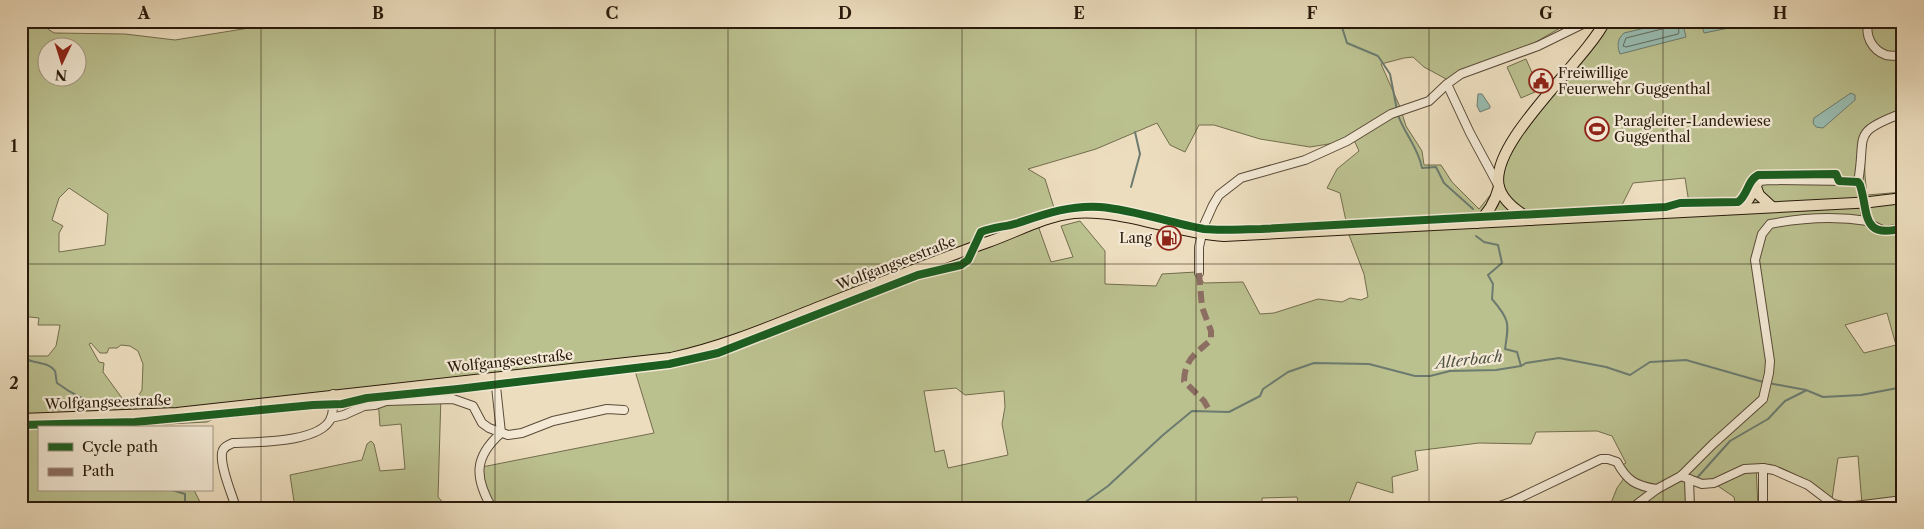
<svg xmlns="http://www.w3.org/2000/svg" width="1924" height="529" viewBox="0 0 1924 529" font-family="'Libre Caslon Text',serif">
<rect width="100%" height="100%" fill="#ecddbe"/>
<filter id="stains"><feTurbulence type="fractalNoise" baseFrequency=".004" numOctaves="4"/><feColorMatrix values="0 0 0 0 .2 0 0 0 0 .09 0 0 0 0 .02 0 0 0 .5 -.17"/></filter>
<radialGradient id="worn" r=".72"><stop offset=".6" stop-color="#630" stop-opacity="0"/><stop offset="1" stop-color="#630" stop-opacity=".3"/></radialGradient>
<!-- green -->
<g fill="#bbc08f" stroke="#726d4d" fill-rule="evenodd">
<path d="M21 21H36L54 33 125 34 175 40 249 28 251 21H1572L1529 46H1525L1524 52 1448 80 1424 67 1413 57 1404 58 1381 64 1400 107 1406 126 1422 151 1424 165H1441L1452 182 1479 209 1492 193 1503 151 1595 31 1601 21H1903V117L1875 128 1864 143 1865 176 1867 195 1903 192V508H1873L1862 504 1858 456 1838 458 1832 499C1814 487 1778 459 1756 465L1758 508H1736L1734 497 1718 486 1712 479 1687 482V508H1609L1617 488 1627 474 1622 465 1626 463 1612 436 1597 431 1536 432 1531 444 1479 443 1415 451 1418 470 1392 477 1393 493 1357 482 1347 507 1320 504 1318 508H1299L1297 497 1262 498V508H494L485 492 482 467 654 433 635 371 472 389 467 392 441 395 438 497 448 508H295L290 475 362 460 367 444 371 441 374 444 380 471 405 469 401 424 380 426 378 399C323 406 268 415 213 419L207 422 149 425 150 428H39V490H194L203 508H21V352L25 356H48L56 346 60 325H38L39 318 21 316ZM48 48H78V78H48ZM1157 123 1170 145 1185 152 1199 125H1214L1260 139 1310 147 1354 140 1359 151 1337 169 1327 188 1340 193 1349 235 1364 274 1368 297 1361 300 1350 298 1342 302 1318 299 1274 313 1260 314 1243 282 1204 283 1196 272 1162 274 1156 286 1105 284V251L1080 221 1061 226 1073 257 1051 262 1036 220 1056 214 1045 179 1028 169 1096 149ZM1685 178 1689 203 1685 216 1647 219 1621 207 1633 183ZM69 188 108 214 105 245 59 252V233L63 226 52 220 59 198ZM1887 313 1896 345 1864 353 1845 325ZM91 343 100 353H107L109 348H117L121 345 130 346 138 351 143 364 142 390 130 409 103 372 104 363 99 362 89 344ZM956 388 965 395 1004 391 1005 407 1002 424 1008 455 948 468 944 450 935 452 924 391Z"/>
<polygon points="1526,59 1537,84 1532,86 1535,92 1521,98 1507,67"/>
</g>
<!-- water -->
<g fill="#99bcb1" stroke="#6c7b6f">
<path d="M1674 21H1682L1686 37 1620 54C1617 46 1617 39 1624 33Z"/>
<polygon points="1701,21 1739,21 1739,26 1704,33"/>
<polygon points="1851,93 1855,95 1855,100 1823,128 1816,127 1813,123 1814,118"/>
<polygon points="1478,94 1482,94 1490,106 1490,108 1480,112 1477,106"/>
</g>
<g fill="none" stroke-linecap="round" stroke-linejoin="round">
<!-- shore -->
<polyline stroke="#616b5e" stroke-width="1" points="1670,21 1669,26 1666,28 1626,38 1623,46 1626,47 1678,34 1679,32 1677,21"/>
<!-- stream -->
<g stroke="#6c7b6f" stroke-width="2">
<polyline points="1340,21 1347,43 1378,56 1390,74 1397,110"/>
<path d="M1398 115C1405 135 1418 147 1422 168L1436 167 1444 183 1473 209"/>
<polyline points="1131,187 1140,154 1135,132"/>
<path d="M1476 236 1484 242 1498 245 1502 263 1488 275 1493 284 1492 299C1510 320 1509 323 1505 349L1517 352 1521 366"/>
<path d="M21 355C29 365 48 360 55 371 56 374 56 380 57 383 74 396 90 403 110 407"/>
<polyline points="1768,383 1806,390 1823,397 1861,395 1903,387"/>
<polyline points="127,425 130,428"/>
<polyline points="1696,479 1730,441 1768,419 1785,401 1805,391"/>
<polyline points="172,490 185,494 185,502 177,508"/>
<polyline points="1077,508 1108,486 1163,435 1192,411 1229,412 1260,396 1263,389 1288,372 1314,363 1369,364 1415,376 1430,376 1450,371 1496,370 1521,366 1526,363 1559,358 1606,367 1630,375 1650,362 1686,360 1763,382"/>
</g>
<!-- minor casing -->
<g stroke="#5a4b38" stroke-width="10">
<g id="minor">
<path d="M1869 21C1864 35 1872 50 1886 55 1891 56 1898 56 1903 56"/>
<polyline points="1447,84 1470,133 1498,185"/>
<path d="M1858 182C1867 135 1849 133 1903 113"/>
<path d="M1756 187 1760 181 1769 180 1849 181 1858 182C1867 195 1861 212 1870 224L1884 231 1903 228"/>
<polyline points="1199,273 1199,247 1204,225 1213,205 1219,195 1241,178 1305,160 1347,141 1391,114 1429,101 1447,84 1461,74 1538,46 1589,21"/>
<polyline points="331,418 344,415 364,406 375,405 386,401 453,399 473,406 482,423 489,428 508,435 522,433 553,421 607,409 624,410"/>
<polyline points="1763,468 1763,508"/>
<polyline points="1681,476 1702,484 1714,483 1744,469 1763,468 1774,470 1808,485 1833,504 1847,507 1903,500"/>
<polyline points="1689,479 1690,508"/>
<path d="M236 508C232 494 220 467 222 453 223 447 228 445 233 443 256 442 321 443 331 418 334 411 333 402 333 394"/>
<path d="M492 508C474 477 474 457 501 433L495 377"/>
<polyline points="1312,508 1335,506 1339,508"/>
<path d="M1494 508 1511 502 1601 459H1608L1617 462C1627 481 1636 486 1657 489"/>
<path d="M1632 508 1657 489 1681 476 1713 444 1763 399 1769 373 1770 361 1755 260 1762 234 1770 224C1801 218 1836 216 1868 221"/>
</g>
</g>
<!-- major casing -->
<g stroke="#291a0b" stroke-width="12">
<g id="major">
<polyline points="1756,187 1759,195 1772,207"/>
<polyline points="1870,202 1903,198"/>
<polyline points="1739,209 1748,200 1756,187"/>
<path d="M1531 220C1519 212 1503 202 1499 187 1488 143 1585 62 1605 21"/>
<path d="M1477 223C1489 213 1495 202 1499 187"/>
<path d="M21 419 177 413 671 358C717 348 760 331 804 313 865 289 926 264 988 242 1017 232 1044 216 1074 213 1125 209 1173 233 1224 236L1855 203"/>
</g>
</g>
<!-- minor -->
<use href="#minor" stroke="#f3e9d5" stroke-width="8"/>
<!-- major -->
<use href="#major" stroke="#ecddbe" stroke-width="10"/>
<!-- major-bridge casing -->
<g stroke="#291a0b" stroke-width="12" stroke-linecap="butt">
<polyline id="major-bridge" points="1855,203 1870,202"/>
</g>
<!-- major-bridge -->
<use href="#major-bridge" stroke="#ecddbe" stroke-width="10"/>
<!-- quiet -->
<path stroke="#8d6e63" stroke-width="6" stroke-dasharray="12 6" stroke-linecap="butt" d="M1199 273 1202 307 1211 331V340C1195 354 1185 359 1184 381L1204 401 1209 410"/>
<!-- cycleway casing -->
<g stroke="#f3e9d5" stroke-width="11">
<path id="cycleway" d="M21 425 135 422 313 405 342 404 367 398 458 389 669 364 718 353 918 275 961 265 968 260 981 232C993 227 1005 227 1018 223 1045 214 1070 205 1100 207 1136 210 1169 223 1204 229 1223 231 1242 229 1261 229L1666 207 1680 203 1738 202C1748 195 1747 181 1758 175L1836 174 1839 181 1858 182 1860 185C1869 212 1860 240 1903 228"/>
</g>
<!-- cycleway -->
<use href="#cycleway" stroke="#1b5e20" stroke-width="8"/>
</g>
<!-- grid -->
<path fill="none" stroke="#291a0b" stroke-width="1" stroke-opacity="0.55" d="M261 21V508M495 21V508M728 21V508M962 21V508M1196 21V508M1429 21V508M1663 21V508M21 264H1903"/>
<!-- icons -->
<defs>
<g id="civic-ring" transform="scale(1.25)"><circle r="9.5" fill="#f3e9d5" stroke="#8f2418" stroke-width="1.5"/><path d="M-.6-6.5H3V-4.5H.6V-3L4-1V1h2V6H-6V1h2V-1L-.6-3ZM-1.2 2.5V6h2.4V2.5Z" fill="#8f2418"/></g>
<g id="stadium-ring" transform="scale(1.25)"><circle r="9.5" fill="#f3e9d5" stroke="#8f2418" stroke-width="1.5"/><path d="M0-5a6.5 5 0 1 0 0 10a6.5 5 0 1 0 0-10ZM-3.5-1.8h7v3.6h-7Z" fill="#8f2418"/></g>
<g id="fuel-ring" transform="scale(1.25)"><circle r="9.5" fill="#f3e9d5" stroke="#8f2418" stroke-width="1.5"/><path d="M-5.5-6h7V0h2V4h1.3V-2.5L3-4.5l.8-.8L6-3V5H2.5V1h-1V6h-7ZM-4.2-4.7v3.2H.2V-4.7Z" fill="#8f2418"/></g>
</defs>
<g fill-rule="evenodd">
<use href="#civic-ring" x="1541" y="81"/>
<use href="#stadium-ring" x="1597" y="129"/>
<use href="#fuel-ring" x="1169" y="238"/>
</g>
<g text-anchor="middle" stroke-width="4.5" stroke-linejoin="round" paint-order="stroke">
<!-- poi labels -->
<g font-size="14" fill="#291a0b" stroke="#f3e9d5" text-anchor="start">
<text x="1558" y="78">Freiwillige<tspan x="1558" dy="16">Feuerwehr Guggenthal</tspan></text>
<text x="1614" y="126">Paragleiter-Landewiese<tspan x="1614" dy="16">Guggenthal</tspan></text>
<text x="1152" y="243" text-anchor="end">Lang</text>
</g>
<!-- street labels -->
<g font-size="14" fill="#291a0b" stroke="#f3e9d5">
<text transform="translate(896 263) rotate(-21)" y="5">Wolfgangseestraße</text>
<text transform="translate(510 361) rotate(-6)" y="5">Wolfgangseestraße</text>
<text transform="translate(108 402) rotate(-2)" y="5">Wolfgangseestraße</text>
</g>
<!-- water labels -->
<g font-size="15" font-style="italic" fill="#505345" stroke="#f3e9d5">
<text transform="translate(1469 360) rotate(-6)" y="5">Alterbach</text>
</g>
</g>
<!-- margin -->
<rect width="1924" height="529" fill="none" stroke="#ecddbe" stroke-width="55"/>
<!-- legend -->
<rect x="38" y="426" width="175" height="65" fill="#f3e9d5" stroke="#a29684"/>
<rect x="48" y="443" width="25" height="8" fill="#1b5e20" stroke="#a29684"/>
<text x="82" y="452" font-size="15" fill="#291a0b">Cycle path</text>
<rect x="48" y="468" width="25" height="8" fill="#8d6e63" stroke="#a29684"/>
<text x="82" y="476" font-size="15" fill="#291a0b">Path</text>
<!-- north arrow -->
<g transform="translate(62 62) rotate(184)"><circle r="24" fill="#f3e9d5" stroke="#a29684"/>
<path d="M0-4L9 19L0 12L-9 19Z" fill="#8f2418"/>
<text y="-8" font-size="14" font-weight="bold" text-anchor="middle" fill="#291a0b">N</text>
</g>
<rect x="28" y="28" width="1868" height="474" fill="none" stroke="#291a0b" stroke-width="2"/>
<g font-size="16" text-anchor="middle" font-weight="bold" fill="#291a0b">
<text x="144" y="19">A</text>
<text x="378" y="19">B</text>
<text x="612" y="19">C</text>
<text x="845" y="19">D</text>
<text x="1079" y="19">E</text>
<text x="1312" y="19">F</text>
<text x="1546" y="19">G</text>
<text x="1780" y="19">H</text>
<text x="14" y="152">1</text>
<text x="14" y="389">2</text>
</g>
<rect width="100%" height="100%" filter="url(#stains)"/>
<rect width="100%" height="100%" fill="url(#worn)"/>
</svg>
